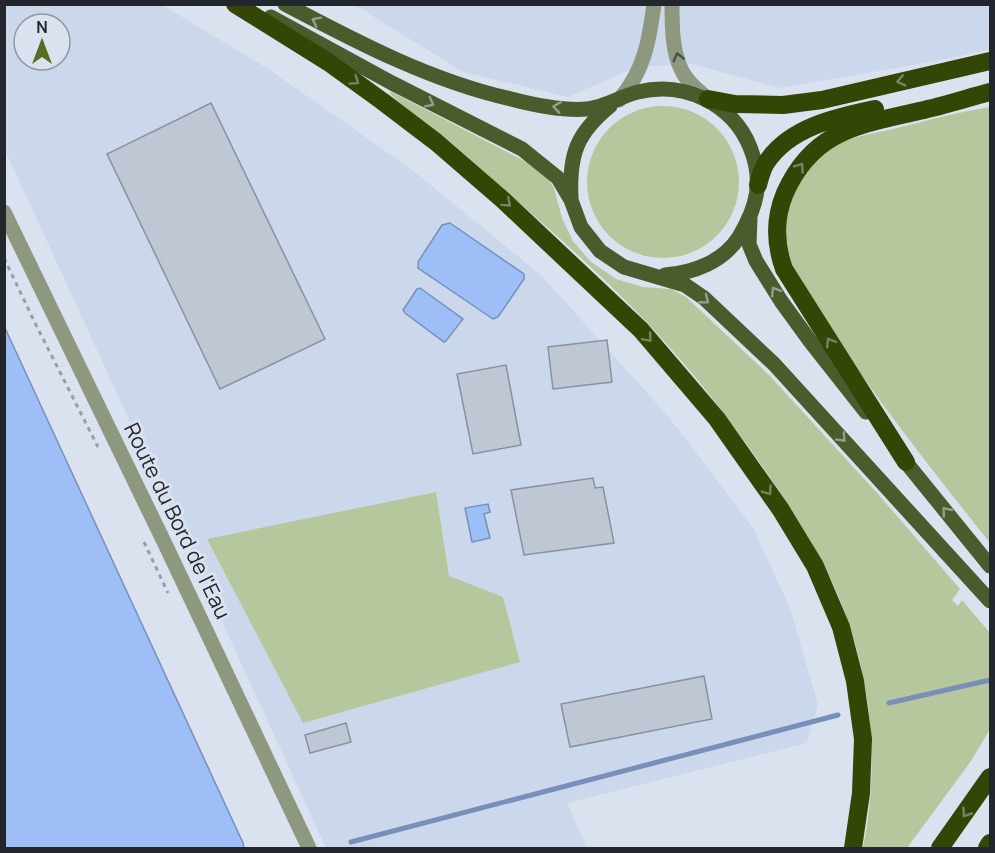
<svg xmlns="http://www.w3.org/2000/svg" width="995" height="853" viewBox="0 0 995 853" font-family="Manrope,sans-serif">
<rect width="100%" height="100%" fill="#dae2f0"/>
<!-- built -->
<g fill="#cbd8ec" fill-rule="evenodd">
<path d="M4 5H162L270 70 411 169 542 276 668 416 753 528 790 608 818 705 807 743 567 803 587 848H326L5 150ZM24 24H60V60H24Z"/>
<polygon points="355,5 990,5 990,49 953,58 780,88 688,63 634,68 568,97 463,72"/>
</g>
<!-- green -->
<g fill="#b6c79d">
<path d="M390 91 530 164 546 176 554 188 562 218 573 241 590 261 616 279 643 287 671 289 686 297 769 375 878 494 960 589 952 600 958 606 962 600 990 633V729L971 761 907 848H863C880 764 872 675 838 595 821 554 795 516 771 479 729 417 682 357 629 304 558 233 480 169 403 106L390 94Z"/>
<circle cx="663" cy="182" r="76"/>
<path d="M990 107V543C929 466 868 389 815 306 807 294 787 268 785 256 776 220 796 168 828 148 848 137 872 134 893 129 925 121 958 112 990 107Z"/>
<polygon points="436,492 449,576 503,597 520,662 303,723 207,539"/>
</g>
<!-- water -->
<g fill="#9dbef6" stroke="#7890b9" stroke-width="1.5">
<polygon points="450,223 524,274 524,279 498,317 493,319 418,268 418,262 442,225"/>
<polygon points="420,288 463,319 446,341 444,342 405,313 403,310 417,289"/>
<polygon points="5,328 243,843 244,848 5,848"/>
<polygon points="488,504 490,512 484,514 490,538 472,542 465,508"/>
</g>
<g fill="none" stroke-linecap="round" stroke-linejoin="round">
<!-- stream -->
<g stroke="#7890b9" stroke-width="5">
<polyline points="889,703 990,680"/>
<polyline points="351,842 838,715"/>
</g>
</g>
<!-- building -->
<g fill="#bfc7d5" stroke="#89919e" stroke-width="1.5">
<polygon points="211,103 325,339 220,389 107,154"/>
<polygon points="607,340 612,382 553,389 548,347"/>
<polygon points="506,365 521,445 473,454 457,374"/>
<polygon points="593,478 595,488 603,487 614,543 524,555 511,490"/>
<polygon points="704,676 712,719 570,747 561,704"/>
<polygon points="346,723 351,742 310,753 305,735"/>
</g>
<g fill="none" stroke-linecap="round" stroke-linejoin="round">
<!-- path -->
<g stroke="#999faa" stroke-width="3" stroke-dasharray="4.5 4.5" stroke-linecap="butt">
<polyline points="4,258 36,325 98,447"/>
<polyline points="144,542 168,593"/>
</g>
<!-- minor -->
<g stroke="#8e987e" stroke-width="15">
<path d="M672 4C672 26 672 52 682 71 687 82 699 91 708 99"/>
<path d="M619 100C644 71 649 42 654 4"/>
<polyline points="4,212 166,546 309,848"/>
</g>
<!-- major -->
<g stroke="#4a5c2b" stroke-width="15">
<path d="M285 4C357 42 431 81 511 99 534 105 563 111 587 109 606 107 621 96 638 92 684 81 732 103 750 147 764 181 757 207 739 237 723 262 693 273 665 275"/>
<polyline points="271,17 392,83 522,149 558,178 571,200 581,227 600,251 624,267 685,285 704,298 774,364 990,601"/>
<path d="M571 197C569 154 577 133 610 106"/>
<polyline points="750,219 749,244 756,261 781,301 810,341 866,412"/>
<polyline points="900,455 990,566"/>
</g>
<!-- highway -->
<g stroke="#334605" stroke-width="18">
<polyline points="235,4 328,62 382,101 436,142 503,200 641,330 717,419 781,510 815,566 841,627 855,681 863,739 861,793 853,848"/>
<polyline points="708,99 735,104 783,105 822,100 990,61"/>
<path d="M758 185C760 178 762 169 766 163 789 127 837 117 875 109"/>
<path d="M906 462 784 269C775 244 774 219 785 193 813 130 859 125 919 111 943 106 967 98 990 92"/>
<polyline points="940,848 990,777"/>
<polyline points="987,848 990,843"/>
</g>
</g>
<!-- one-way arrows -->
<defs><path id="oneway-chevron" d="M-2-3.5L2.5 0L-2 3.5" fill="none" stroke-width="1.6" stroke-linecap="round" stroke-linejoin="round" transform="scale(1.5)"/></defs>
<g stroke="#929f8e">
<use href="#oneway-chevron" transform="translate(316 21) rotate(-153)"/>
<use href="#oneway-chevron" transform="translate(430 103) rotate(27)"/>
<use href="#oneway-chevron" transform="translate(557 107) rotate(-172)"/>
<use href="#oneway-chevron" transform="translate(775 291) rotate(-122)"/>
<use href="#oneway-chevron" transform="translate(705 300) rotate(39)"/>
<use href="#oneway-chevron" transform="translate(842 438) rotate(47)"/>
<use href="#oneway-chevron" transform="translate(946 511) rotate(-129)"/>
</g>
<use stroke="#484e49" href="#oneway-chevron" transform="translate(678 57) rotate(-104)"/>
<g stroke="#768463">
<use href="#oneway-chevron" transform="translate(355 81) rotate(35)"/>
<use href="#oneway-chevron" transform="translate(901 81) rotate(167)"/>
<use href="#oneway-chevron" transform="translate(800 167) rotate(-55)"/>
<use href="#oneway-chevron" transform="translate(507 203) rotate(42)"/>
<use href="#oneway-chevron" transform="translate(648 338) rotate(50)"/>
<use href="#oneway-chevron" transform="translate(830 342) rotate(-122)"/>
<use href="#oneway-chevron" transform="translate(768 491) rotate(55)"/>
<use href="#oneway-chevron" transform="translate(966 813) rotate(124)"/>
</g>
<g text-anchor="middle" stroke-width="6" stroke-linejoin="round" paint-order="stroke">
<!-- street labels -->
<g font-size="21" fill="#23262c" stroke="#dae2f0">
<text transform="translate(177 521) rotate(64)" y="7">Route du Bord de l'Eau</text>
</g>
</g>
<!-- border -->
<rect width="995" height="853" fill="none" stroke="#23262c" stroke-width="12"/>
<!-- north arrow -->
<g transform="translate(42 42)"><circle r="28" fill="#dae2f0" stroke="#9197a2" stroke-width="1.5"/>
<path d="M0-4.5L10 22L0 15L-10 22Z" fill="#556e20"/>
<text y="-9" font-size="16" font-weight="bold" text-anchor="middle" fill="#23262c">N</text>
</g>
</svg>
